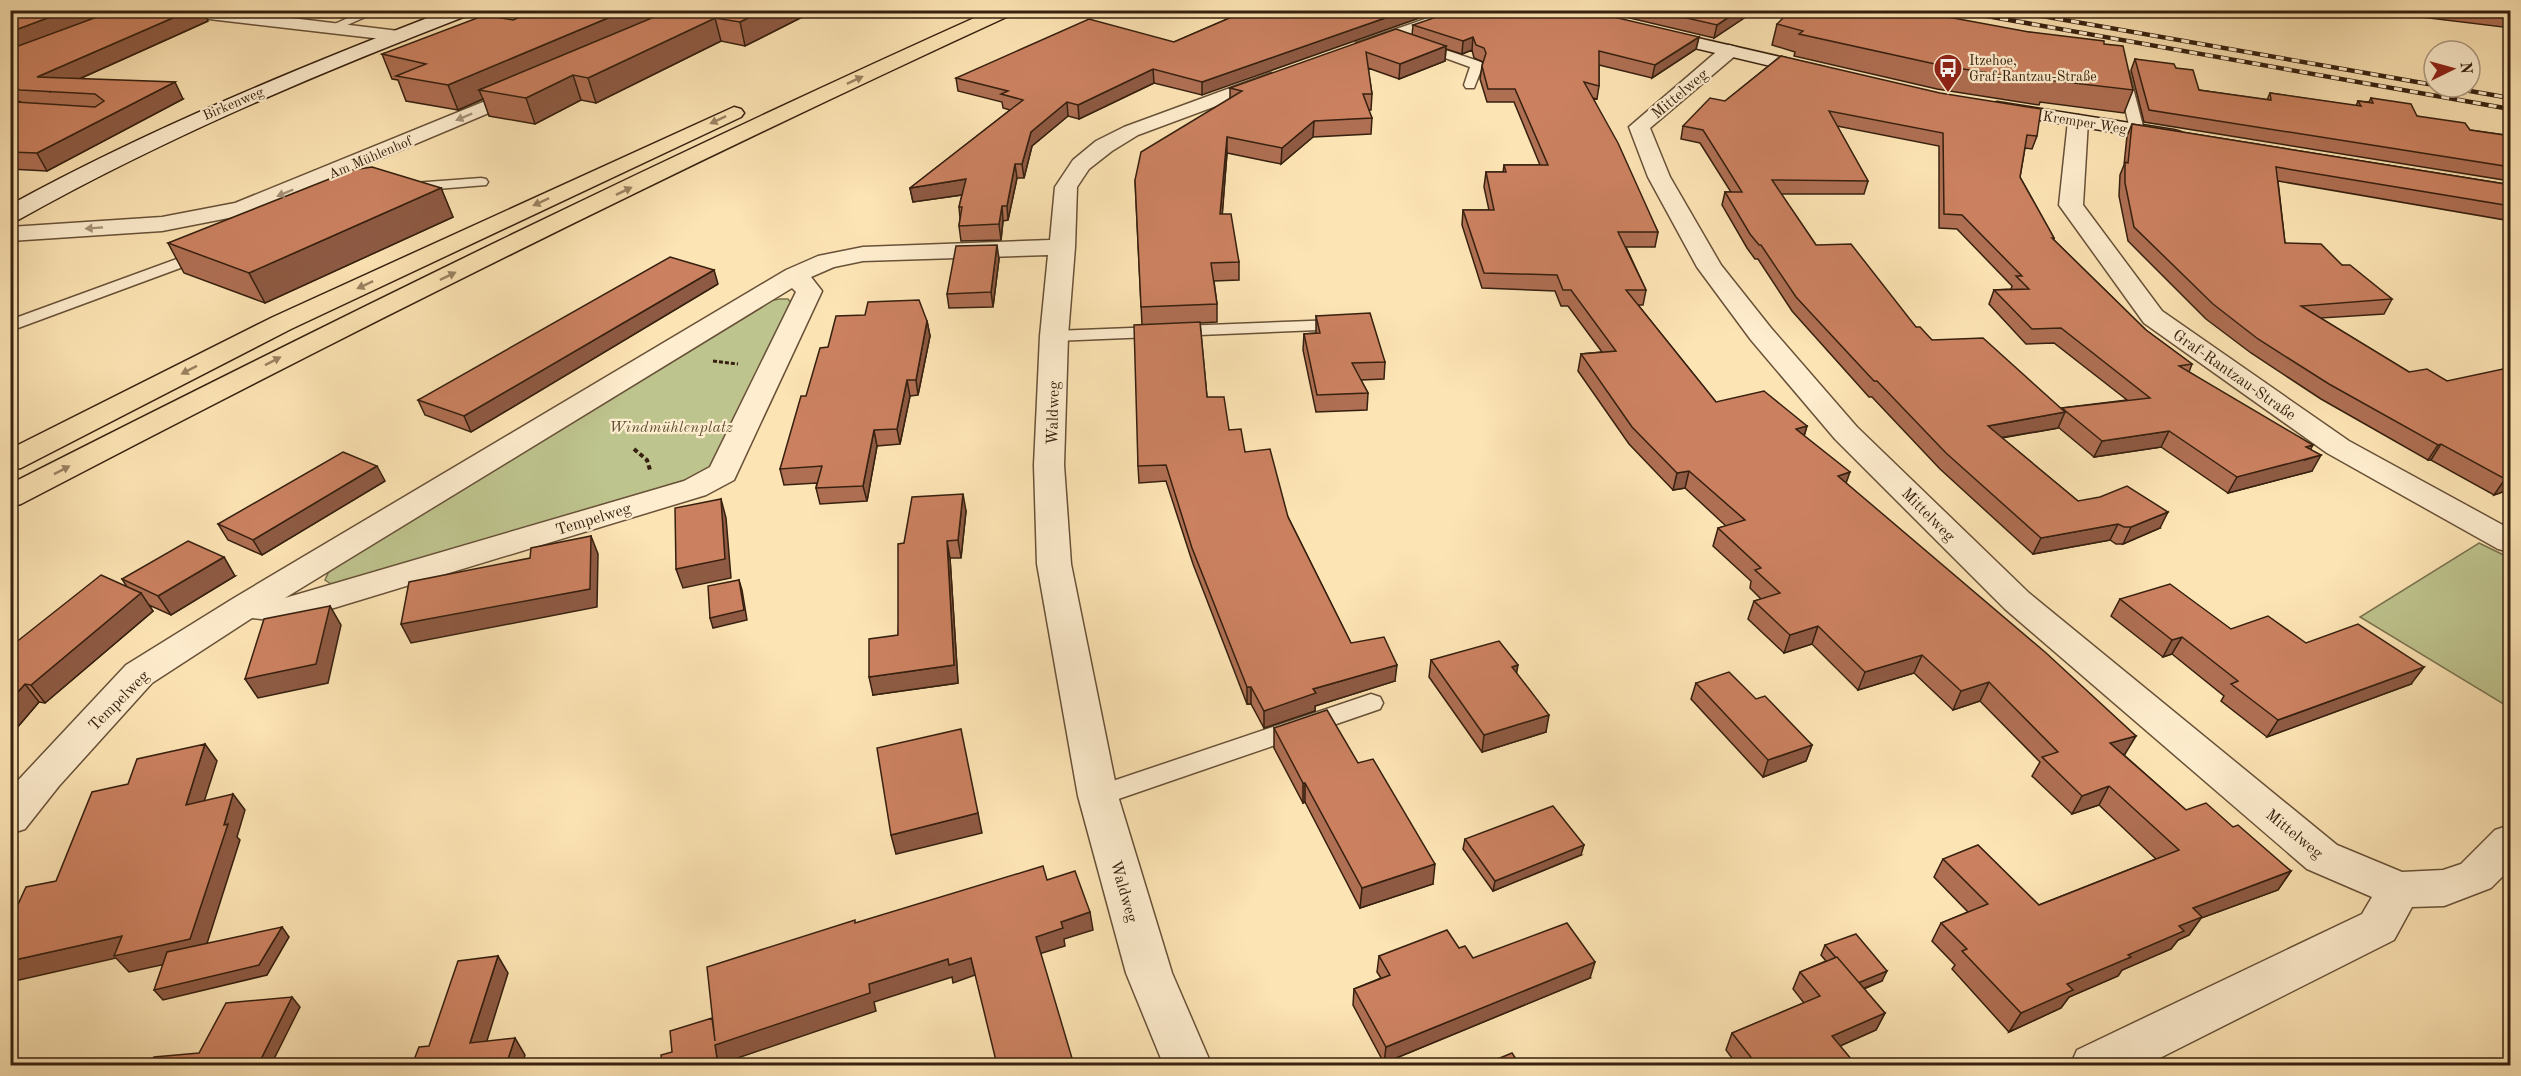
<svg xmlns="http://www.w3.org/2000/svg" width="2521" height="1076" viewBox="0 0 2521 1076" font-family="'Old Standard TT',serif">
<rect width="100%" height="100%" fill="#fde4b4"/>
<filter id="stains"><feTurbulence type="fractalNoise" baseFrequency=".00333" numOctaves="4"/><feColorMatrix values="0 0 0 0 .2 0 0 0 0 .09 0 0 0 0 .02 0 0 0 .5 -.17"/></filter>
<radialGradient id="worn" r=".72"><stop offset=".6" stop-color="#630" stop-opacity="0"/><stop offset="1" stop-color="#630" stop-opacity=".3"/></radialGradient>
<!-- green -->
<g fill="#bec48e" stroke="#7a724e" stroke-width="1.5">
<polygon points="780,299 788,299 793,305 714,466 696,477 348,580 331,584 325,580 329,571 768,301"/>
<polygon points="2479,543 2510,558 2510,708 2360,617"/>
</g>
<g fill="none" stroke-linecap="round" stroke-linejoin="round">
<!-- lane casing -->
<g stroke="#685138" stroke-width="3">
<g id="lane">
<polygon points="365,10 381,10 336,30 332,31 326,28"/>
<polygon points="1419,41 1481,62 1483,65 1474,88 1466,88 1464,85 1470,67 1415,47 1415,43"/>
<polygon points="2123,68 2129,72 2144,130 2142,133 2132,133 2130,130 2117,72"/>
<polygon points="481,178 486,179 488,182 486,185 400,192 393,188 400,184"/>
<polygon points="204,249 210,251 212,254 210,257 10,331 10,320"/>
<polygon points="1336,320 1342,321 1344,325 1342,329 1054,341 1048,340 1045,336 1048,332 1054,331"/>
<polygon points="1371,694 1380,697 1383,703 1380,709 1098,806 1089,803 1085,796 1089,789"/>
</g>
</g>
<!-- street casing -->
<g stroke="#685138" stroke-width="3">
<g id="street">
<polygon points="167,10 225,10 399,31 405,32 408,36 405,40 399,41 175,15"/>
<polygon points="1451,10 1477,10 1475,14 1370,51 1356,51 1354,47 1356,43"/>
<polygon points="1729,45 1736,47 1738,51 1736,55 1650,128 1670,177 1721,265 1771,328 1857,427 2029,593 2337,845 2402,872 2443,870 2461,864 2495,830 2510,825 2510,869 2491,888 2444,906 2412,907 2394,940 2144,1066 2070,1066 2077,1050 2362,914 2372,897 2307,869 2005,609 1835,439 1751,340 1697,267 1648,177 1629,127 1722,47"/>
<path d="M1271 73 1278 75 1281 79 1278 83 1138 135 1112 151 1089 169 1077 187 1075 247 1068 336 1064 465 1071 564 1118 796 1172 973 1212 1066H1164L1126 973 1078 796 1037 564 1034 465 1040 336 1048 255 863 261 834 267 811 277 822 291 734 480 706 495 301 618 289 622 252 618 152 683 59 786 25 829 10 834V789L126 665 234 598 786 270 818 256 863 247 1050 240 1055 187 1073 160 1096 141 1124 127ZM792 288 796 292 710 467 684 481 285 598Z"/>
<polygon points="527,84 534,86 537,90 534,94 249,214 162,231 10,241 10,227 162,217 235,203"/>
<polygon points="2078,115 2085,117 2088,121 2083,205 2162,311 2349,441 2510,529 2510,552 2498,549 2327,453 2144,323 2059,205 2068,121 2071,117"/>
</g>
</g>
<!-- secondary casing -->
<g stroke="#36200f" stroke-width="3">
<g id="secondary">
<path d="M448 10H473L471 14C316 74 164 138 18 220L10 222V205C151 128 298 68 448 10Z"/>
<polygon points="1654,28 1824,67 1827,71 1824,75 1817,77 1648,37 1645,33 1648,29"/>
<polygon points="1997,102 2174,130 2181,132 2185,136 2181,140 2174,142 1990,112 1987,108 1990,104"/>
</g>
</g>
<!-- highway casing -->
<g stroke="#36200f" stroke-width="3">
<g id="highway">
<path d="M992 10H1015L1013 14C678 168 348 333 21 504L10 507V484C334 320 660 159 992 10Z"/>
<polygon points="734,107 741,109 744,113 741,117 291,329 21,468 10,470 10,449 273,317"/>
</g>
</g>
<!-- path-far1 -->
<polyline stroke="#36200f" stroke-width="3" stroke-dasharray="4 2" stroke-linecap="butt" points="713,361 738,364"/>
<!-- path -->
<polyline stroke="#36200f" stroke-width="4" stroke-dasharray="4.5 3" stroke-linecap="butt" points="634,449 647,460 650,470"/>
<!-- lane -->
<use href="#lane" fill="#feedce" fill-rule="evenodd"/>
<!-- street -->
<use href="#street" fill="#feedce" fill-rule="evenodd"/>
<!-- secondary -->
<use href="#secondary" fill="#feedce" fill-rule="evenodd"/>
<!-- highway -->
<use href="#highway" fill="#fde4b4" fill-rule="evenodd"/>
<!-- rail casing -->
<g stroke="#36200f" stroke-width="4.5">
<g id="rail">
<polyline points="1953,10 2510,109"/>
<polyline points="2008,10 2434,85"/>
<polyline points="2447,87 2510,98"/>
</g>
</g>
<!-- rail -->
<use href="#rail" stroke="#feedce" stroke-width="3" stroke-dasharray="8" stroke-linecap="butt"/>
</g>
<!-- wall -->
<g fill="#af6f53" stroke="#36200f" stroke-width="1.5" fill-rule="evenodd">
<polygon points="10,10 208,21 79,79 183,99 47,171 10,169 10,99 16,102 21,102 10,98"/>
<polygon points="537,10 816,10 745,46 721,41 596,103 581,100 535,124 489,116 483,99 458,110 406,101 398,80 392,79 382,54 513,20"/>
<polygon points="1248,10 1202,95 1154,83 1079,119 1068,116 1032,146 1024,178 1017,178 1008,220 1003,221 1001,240 961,241 959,226 960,218 959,207 962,195 913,202 910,188 1010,110 1003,108 1002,102 958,91 956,78 1174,42"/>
<polygon points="1596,10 1756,10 1714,38"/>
<polygon points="2363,10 2511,10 2511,28"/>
<polygon points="1777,24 2029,32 2104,44 2133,90 2124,113 2040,102 2039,105 1937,89 1794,56 1795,52 1772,45"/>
<polygon points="1413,25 1699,37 1696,49 1652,78 1599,65 1599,86 1597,99 1593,98 1658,232 1655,247 1626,247 1646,290 1643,305 1638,305 1716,402 1807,426 1804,436 1846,483 2125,754 2124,755 2186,810 2233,827 2291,871 2278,890 2201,918 2189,935 2178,940 2171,949 2122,970 2118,976 2069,997 2061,1008 2009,1032 1952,969 1955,965 1932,941 1941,923 1968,912 1934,877 1943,859 2039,905 2156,859 2099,805 2072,814 2032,776 2040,762 1980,701 1953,710 1914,673 1858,690 1812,644 1784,653 1748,619 1754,601 1761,599 1750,588 1751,581 1713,546 1718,528 1726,526 1685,488 1673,490 1629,444 1578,371 1581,354 1602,352 1568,306 1561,306 1555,291 1482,288 1462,225 1463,210 1489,210 1484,187 1486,172 1503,172 1504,165 1540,165 1514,102 1487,102 1480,79 1482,66 1483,62 1474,58 1472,50 1462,54 1446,49 1445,61 1399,79 1368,68 1372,94 1371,110 1368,110 1372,118 1371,134 1313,137 1281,164 1227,153 1222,214 1239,262 1239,280 1214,281 1217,304 1217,322 1200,323 1207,397 1229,430 1245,452 1288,517 1351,643 1395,681 1315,706 1315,711 1264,728 1251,704 1247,704 1193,564 1166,481 1139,483 1138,466 1142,325 1135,180 1230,98 1230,88 1412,35"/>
<path d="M1781 56 2037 136 2032 149 2025 148 2020 177 2054 238V240L2146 330 2192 364 2189 372 2311 450 2312 471 2228 493 2161 447 2094 457 2058 427V428L2002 438 2078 501 2160 528 2123 544H2116L2110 540 2033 554 1940 469 1872 397H1869L1792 311 1758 259H1755L1747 248 1722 205 1725 192H1731L1700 143 1681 139 1683 126 1725 101ZM1837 126 1939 146V228L1957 229 2012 286 2011 289 1994 290 1989 304 2026 344 2054 343 2127 400 2062 408V409L1932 340 1816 245 1781 194H1864L1868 181Z"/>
<polygon points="2135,59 2176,68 2199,90 2267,100 2270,93 2356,106 2358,101 2369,102 2371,98 2417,116 2470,130 2511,136 2511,182 2510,181 2144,122 2131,70"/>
<polygon points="2132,124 2511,185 2511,221 2278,181 2285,243 2342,265 2392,299 2384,314 2320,318 2409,372 2447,381 2511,489 2494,495 2431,460 2428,460 2321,399 2251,353 2206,319 2128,241 2119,196 2120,175 2124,165 2127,136"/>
<polygon points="441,188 453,217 265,303 184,273 168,243"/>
<polygon points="999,259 993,307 949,308 947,294"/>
<polygon points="718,284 471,432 425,415 418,400"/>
<polygon points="1316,316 1385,362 1384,379 1361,380 1368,393 1367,410 1316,412 1303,350 1304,334 1316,333"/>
<polygon points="927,321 930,336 918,395 910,396 900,444 877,446 867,501 820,504 816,488 817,483 784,485 780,469 828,347"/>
<polygon points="385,481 262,555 228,540 218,524"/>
<polygon points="966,511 961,558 950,558 958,683 873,695 898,635 904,543"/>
<polygon points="235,576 171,615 149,605 153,611 45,703 39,702 10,736 10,647 127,587 122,579"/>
<polygon points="2120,599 2231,629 2306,643 2411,684 2267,737 2221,701 2224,696 2172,654 2163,657 2111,616"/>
<polygon points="1431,660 1516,673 1546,732 1482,752 1429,677"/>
<polygon points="1696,683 1756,699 1812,745 1806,761 1763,777 1691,699"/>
<polygon points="1274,728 1433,884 1360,908 1305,802 1303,803 1274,748"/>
<polygon points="1465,839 1581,855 1493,891 1463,849"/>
<polygon points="1825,945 1882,981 1864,989 1885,1013 1876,1030 1840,1046 1856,1065 1737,1065 1726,1050 1732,1033 1804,1003 1793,989 1800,972 1826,961 1821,955"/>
<polygon points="1459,948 1473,958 1590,978 1384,1063 1353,1005 1354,989 1381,978 1377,972 1379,956"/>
</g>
<!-- shaded-wall -->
<g fill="#8e5a43" stroke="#36200f" stroke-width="1.5">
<polygon points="69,10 116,10 10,50 10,32"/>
<polygon points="191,10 203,10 208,21 50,92 37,77"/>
<polygon points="627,10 688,10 479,90 483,99 458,110 448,85"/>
<polygon points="764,10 816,10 745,46 740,22"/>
<polygon points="1408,10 1442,10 1202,95 1202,82"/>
<polygon points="1740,10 1756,10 1714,38 1717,25"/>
<polygon points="715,18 721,41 596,103 588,78"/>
<polygon points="1473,37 1472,50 1462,54 1463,41"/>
<polygon points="1699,37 1696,49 1652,78 1655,65"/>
<polygon points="1446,46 1445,61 1399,79 1400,64"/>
<polygon points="1153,69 1154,83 1079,119 1078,105"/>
<polygon points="573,75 581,100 535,124 526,98"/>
<polygon points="175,82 183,99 47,171 37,153"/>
<polygon points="1067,102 1068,116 1032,146 1024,178 1022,164 1031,132"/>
<polygon points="1314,121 1313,137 1281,164 1282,148"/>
<polygon points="1227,137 1227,153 1221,232 1220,214"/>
<polygon points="1015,164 1017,178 1008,220 1007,206"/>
<polygon points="966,179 968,194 913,202 910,188"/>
<polygon points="441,188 453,217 265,303 249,273"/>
<polygon points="1002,206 1003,221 1001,240 999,224"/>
<polygon points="997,245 999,259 993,307 991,292"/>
<polygon points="714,270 718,284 471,432 464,416"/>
<polygon points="927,321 930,336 918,395 916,380"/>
<polygon points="907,380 910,396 900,444 897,429"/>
<polygon points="2065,412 2058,428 1981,441 1988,426"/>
<polygon points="1807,426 1802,443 1796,429"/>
<polygon points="874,430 877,446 867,501 863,486"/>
<polygon points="2169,431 2161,447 2094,457 2102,441"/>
<polygon points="2441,444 2431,460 2428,460 2438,445"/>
<polygon points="2313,445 2305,460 2321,455 2312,471 2228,493 2237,477 2306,447"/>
<polygon points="377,466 385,481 262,555 253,540"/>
<polygon points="1689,471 1685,488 1673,490 1677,473"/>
<polygon points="1850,472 1844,489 1838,476"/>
<polygon points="2511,477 2511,489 2494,495 2505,479"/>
<polygon points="963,494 966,511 961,558 958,540"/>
<polygon points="721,499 726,518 731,578 683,588 676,569"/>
<polygon points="2168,512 2160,528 2123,544 2131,527"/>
<polygon points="2118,524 2110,540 2033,554 2041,538"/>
<polygon points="591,536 598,554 597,607 411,643 401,624"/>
<polygon points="947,541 950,558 958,683 873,695 869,677 954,665"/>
<polygon points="224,557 235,576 171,615 158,596"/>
<polygon points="739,580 742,590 747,620 713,628 710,618"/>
<polygon points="141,593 153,611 45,703 31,685"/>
<polygon points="330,606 341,625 328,683 258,698 245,679"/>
<polygon points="1818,626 1812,644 1784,653 1790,635"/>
<polygon points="2182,637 2172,654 2163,657 2172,640"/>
<polygon points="1922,655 1914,673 1858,690 1865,672"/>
<polygon points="1397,665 1395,681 1315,706 1315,711 1264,728 1264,711 1313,689"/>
<polygon points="1518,665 1515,682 1512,667"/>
<polygon points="2424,667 2411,684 2267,737 2278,720"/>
<polygon points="1989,682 1980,701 1953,710 1961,691"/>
<polygon points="25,684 39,702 10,736 10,701"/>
<rect x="1247" y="687" width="4" height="17"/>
<polygon points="1549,715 1546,732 1482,752 1484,735"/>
<polygon points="2136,736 2125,754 2100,761 2110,743"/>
<polygon points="205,744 217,761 198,821 186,805"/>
<polygon points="1812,745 1806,761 1763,777 1768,760"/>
<polygon points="1303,783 1305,783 1305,802 1303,803"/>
<polygon points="2109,786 2099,805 2072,814 2082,796"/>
<polygon points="233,794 245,810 237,837 240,840 203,956 129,972 116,958 10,982 10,961 122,936 224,825"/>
<polygon points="978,813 982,833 896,854 891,835"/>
<polygon points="1584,845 1581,855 1493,891 1495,881"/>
<polygon points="1435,864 1433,884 1360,908 1362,888"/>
<polygon points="2291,871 2278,890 2201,918 2189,935 2178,940 2171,949 2122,970 2118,976 2069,997 2061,1008 2009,1032 2021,1013 2067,984 2128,955 2193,908"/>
<polygon points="1090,912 1093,930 1064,939 1065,946 1039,954 1036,937 1061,922"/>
<polygon points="282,927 289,937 267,975 163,1000 154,990"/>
<polygon points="498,956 508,973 481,1060 470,1043"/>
<polygon points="971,958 975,975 953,983 952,977 874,1002 876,1011 723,1063 724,1065 718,1065 715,1045 869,984 948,959"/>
<polygon points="1595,962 1590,978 1384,1063 1386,1047"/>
<polygon points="1887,971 1882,981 1852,993 1857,983"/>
<polygon points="292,997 300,1007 271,1065 258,1065"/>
<polygon points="1885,1013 1876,1030 1824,1053 1832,1036"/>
<polygon points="515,1038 525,1055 522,1065 506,1065"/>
</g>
<!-- building -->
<g fill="#cb8160" stroke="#36200f" stroke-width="1.5">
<polygon points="10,10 69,10 10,32"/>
<polygon points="116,10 191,10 37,77 175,82 37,153 10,152 10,99 16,102 95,107 104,101 95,94 20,90 10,86 10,49"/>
<polygon points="537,10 627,10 448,85 396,76 426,64 382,54 485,15 513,20"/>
<polygon points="671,10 764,10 740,22 715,18 588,78 573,75 526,98 479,90"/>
<polygon points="1248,10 1408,10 1202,82 1153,69 1078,105 1067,102 1031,132 1022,164 1015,164 1007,206 1002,206 999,224 959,226 962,207 959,207 966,179 910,188 1023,100 1001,94 1008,91 956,78 1089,19 1174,42"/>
<polygon points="1457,10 1584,10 1699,37 1655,65 1599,51 1599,86 1584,82 1618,143 1658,232 1618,232 1646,290 1626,290 1716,402 1764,391 1807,426 1796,429 1850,472 1838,476 2045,652 2136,736 2110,743 2186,810 2206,803 2233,827 2238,825 2291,871 2193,908 2202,917 2179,926 2184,931 2128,955 2131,957 2067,984 2073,990 2021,1013 1962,951 1967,949 1941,923 1988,904 1943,859 1978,845 2039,905 2179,850 2109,786 2082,796 2042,757 2058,752 1989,682 1961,691 1922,655 1865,672 1818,626 1790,635 1754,601 1780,593 1755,570 1761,568 1718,528 1745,520 1689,471 1677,473 1632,427 1581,354 1616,351 1571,290 1563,290 1557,275 1484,273 1463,210 1494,210 1486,172 1506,172 1504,165 1548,165 1515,89 1488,89 1482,66 1486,53 1484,48 1476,45 1473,37 1463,41 1413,25"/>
<polygon points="1652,10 1740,10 1717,25"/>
<polygon points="1791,10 1910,10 2029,32 2104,41 2104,44 2123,46 2133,90 2048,80 2047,82 1944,66 1799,34 1803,31 1777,24"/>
<polygon points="2465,10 2511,10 2511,16"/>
<polygon points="1396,29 1446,46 1400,64 1366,52 1372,94 1363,94 1372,118 1314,121 1282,148 1227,137 1220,214 1231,214 1239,262 1211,263 1217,304 1141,307 1135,180 1141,152 1242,91 1230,88"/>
<polygon points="1781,56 1940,93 2041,109 2037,136 2027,135 2020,177 2054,238 2052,238 2146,330 2192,364 2179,366 2313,445 2306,447 2321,455 2237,477 2169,431 2102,441 2062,408 2150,398 2061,328 2032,329 1994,290 2029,289 2016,276 2022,276 1962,215 1944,214 1943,133 1829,111 1868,181 1772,180 1816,245 1851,244 1916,327 1920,327 1932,340 1983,338 2065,412 1988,426 2078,501 2100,497 2127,486 2168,512 2131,527 2124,527 2118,524 2041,538 1946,453 1877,381 1874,381 1796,297 1761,245 1759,245 1750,234 1725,192 1742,192 1703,130 1683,126 1710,98 1725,101"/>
<polygon points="2135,59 2174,64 2176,68 2193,70 2199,90 2271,100 2270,93 2361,106 2358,101 2373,103 2371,98 2411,104 2417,116 2465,123 2470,130 2511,136 2511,167 2149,110"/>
<polygon points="2132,124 2511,185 2511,206 2276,167 2285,243 2321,244 2342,265 2350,265 2392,299 2301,306 2409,372 2427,369 2447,381 2503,369 2511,373 2511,477 2505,479 2441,444 2438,445 2329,384 2258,339 2213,304 2134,227 2125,183 2125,162 2128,163"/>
<polygon points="372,167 441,188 249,273 168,243 352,170"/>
<polygon points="997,245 991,292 947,294 956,246"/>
<polygon points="670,257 714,270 464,416 418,400"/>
<polygon points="919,300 927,321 916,380 907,380 897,429 874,430 863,486 816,488 822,466 780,469 801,396 806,396 820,348 828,347 836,316 865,315 868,302"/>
<polygon points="1370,313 1385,362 1352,363 1368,393 1317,395 1304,334 1320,333 1316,316"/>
<polygon points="1200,322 1207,397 1224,397 1229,430 1241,429 1245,452 1270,449 1288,517 1351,643 1384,637 1397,665 1313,689 1316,693 1264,711 1251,687 1247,687 1192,548 1166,465 1138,466 1134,325"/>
<polygon points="343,452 377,466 253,540 218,524"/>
<polygon points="963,494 958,540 947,541 954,665 869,677 869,639 898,635 898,544 904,543 912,497"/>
<polygon points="721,499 725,559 676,569 675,508"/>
<polygon points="591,536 590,589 401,624 409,582 530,558 531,548"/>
<polygon points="188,541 224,557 158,596 122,579"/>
<polygon points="101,575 141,593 31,685 25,684 10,701 10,647"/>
<polygon points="739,580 744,610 710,618 708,586"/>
<polygon points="2170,584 2231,629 2268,616 2306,643 2358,624 2424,667 2278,720 2231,684 2238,681 2182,637 2172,640 2120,599"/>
<polygon points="330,606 316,664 245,679 264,619"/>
<polygon points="1499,641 1518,665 1512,667 1549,715 1484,735 1431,660"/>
<polygon points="1729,672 1756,699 1765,696 1812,745 1768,760 1696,683"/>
<polygon points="1327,710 1358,763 1373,759 1435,864 1362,888 1305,783 1303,783 1274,728"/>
<polygon points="961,729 978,813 891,835 877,748"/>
<polygon points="205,744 186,805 233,794 224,825 228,824 190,939 114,956 122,936 10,961 10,922 26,887 56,881 92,792 128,784 137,759"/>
<polygon points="1553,806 1584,845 1495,881 1465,839"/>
<polygon points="1043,866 1047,880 1075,871 1090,912 1061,922 1063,928 1036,937 1074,1065 997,1065 971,958 949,965 948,959 869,984 870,993 715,1045 718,1065 662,1065 661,1055 672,1052 670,1031 712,1018 715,1041 707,967 855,920 855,923"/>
<polygon points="1567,923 1595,962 1386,1047 1354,989 1390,975 1379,956 1447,930 1459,948 1465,946 1473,958"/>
<polygon points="282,927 259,965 154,990 167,952"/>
<polygon points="1856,934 1887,971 1858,983 1825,945"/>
<polygon points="498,956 470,1043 515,1038 506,1065 412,1065 419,1047 429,1046 458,961"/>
<polygon points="1837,957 1885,1013 1832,1036 1856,1065 1757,1065 1732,1033 1820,996 1800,972"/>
<polygon points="292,997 258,1065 149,1065 154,1057 199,1053 226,1003"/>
<polygon points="1512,1053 1520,1065 1483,1065"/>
</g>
<!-- one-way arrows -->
<defs><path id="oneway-solid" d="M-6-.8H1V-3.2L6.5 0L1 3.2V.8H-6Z" transform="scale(1.5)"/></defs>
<g fill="#9a8262">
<use href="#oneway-solid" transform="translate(855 80) rotate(-25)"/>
<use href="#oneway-solid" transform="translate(718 120) rotate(155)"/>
<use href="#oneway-solid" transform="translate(624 191) rotate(-26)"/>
<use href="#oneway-solid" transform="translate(541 202) rotate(155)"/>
<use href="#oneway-solid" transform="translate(448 276) rotate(-26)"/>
<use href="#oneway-solid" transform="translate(365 285) rotate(155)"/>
<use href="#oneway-solid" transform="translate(273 361) rotate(-27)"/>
<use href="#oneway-solid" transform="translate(189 370) rotate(153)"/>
<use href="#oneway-solid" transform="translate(62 470) rotate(-27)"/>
</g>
<g fill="#a49178">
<use href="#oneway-solid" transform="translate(464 117) rotate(157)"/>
<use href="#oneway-solid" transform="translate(285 193) rotate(157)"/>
<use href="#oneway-solid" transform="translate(94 228) rotate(176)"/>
</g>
<!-- icons -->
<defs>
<g id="bus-pin" transform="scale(1.5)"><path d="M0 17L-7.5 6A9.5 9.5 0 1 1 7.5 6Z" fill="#8f2418" stroke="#feedce"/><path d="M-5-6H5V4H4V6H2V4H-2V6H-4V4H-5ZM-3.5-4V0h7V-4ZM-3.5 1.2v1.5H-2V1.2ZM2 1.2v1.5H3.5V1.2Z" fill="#fff"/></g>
</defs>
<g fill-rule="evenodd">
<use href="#bus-pin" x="1948" y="68"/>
</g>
<g text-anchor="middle" stroke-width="4.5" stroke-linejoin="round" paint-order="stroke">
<!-- far-poi labels -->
<g font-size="14" fill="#36200f" stroke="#feedce" text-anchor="start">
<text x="1969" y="65">Itzehoe,<tspan x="1969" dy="16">Graf-Rantzau-Straße</tspan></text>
</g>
<!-- far-street labels -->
<g font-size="14" fill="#36200f" stroke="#feedce">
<text transform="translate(233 103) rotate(-23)" y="5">Birkenweg</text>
<text transform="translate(2085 122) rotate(9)" y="5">Kremper Weg</text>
<text transform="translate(370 157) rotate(-23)" y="5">Am Mühlenhof</text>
</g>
<!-- street labels -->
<g font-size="16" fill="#36200f" stroke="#feedce">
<text transform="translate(1679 93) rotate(-40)" y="6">Mittelweg</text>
<text transform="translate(2235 374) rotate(35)" y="6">Graf-Rantzau-Straße</text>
<text transform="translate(1052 413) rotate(-88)" y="6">Waldweg</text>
<text transform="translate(1929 514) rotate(45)" y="6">Mittelweg</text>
<text transform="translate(593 518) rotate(-17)" y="6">Tempelweg</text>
<text transform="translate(118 700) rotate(-45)" y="6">Tempelweg</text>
<text transform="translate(2295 833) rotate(39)" y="6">Mittelweg</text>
<text transform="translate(1125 891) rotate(74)" y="6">Waldweg</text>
</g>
<!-- park labels -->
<g font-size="16" font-style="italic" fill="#5f5135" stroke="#feedce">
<text x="671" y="432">Windmühlenplatz</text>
</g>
</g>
<!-- margin -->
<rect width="2521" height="1076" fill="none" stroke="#fde4b4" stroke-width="36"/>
<rect x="12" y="12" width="2497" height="1052" fill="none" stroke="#36200f" stroke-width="3"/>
<rect x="18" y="18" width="2485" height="1040" fill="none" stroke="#36200f" stroke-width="1.5"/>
<!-- north arrow -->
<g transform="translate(2452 69) rotate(85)"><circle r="28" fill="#feedce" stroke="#ae9b82" stroke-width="1.5"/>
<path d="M0-4.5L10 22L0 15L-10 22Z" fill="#8f2418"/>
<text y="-9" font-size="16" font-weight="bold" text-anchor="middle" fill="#36200f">N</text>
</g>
<rect width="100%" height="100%" filter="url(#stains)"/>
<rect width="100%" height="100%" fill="url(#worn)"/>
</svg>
